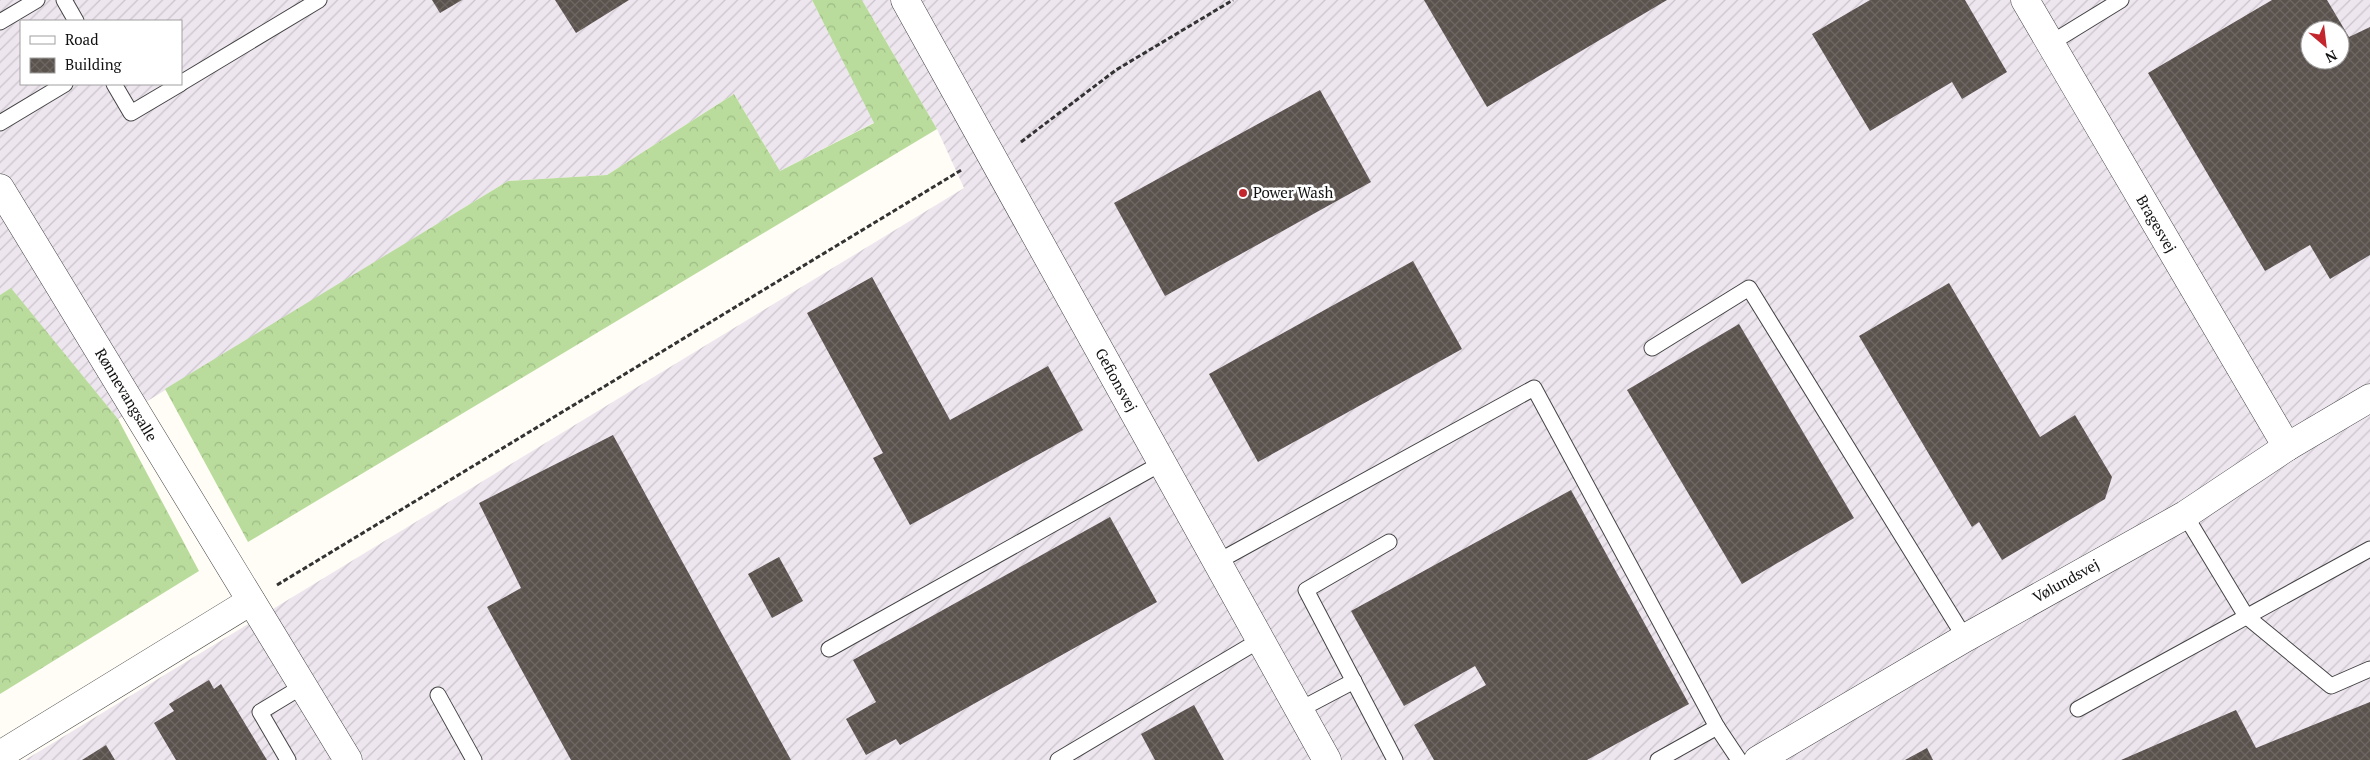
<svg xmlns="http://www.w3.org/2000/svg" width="2370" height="760" viewBox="0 0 2370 760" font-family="'PT Serif',serif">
<defs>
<pattern id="industrial-furrows" width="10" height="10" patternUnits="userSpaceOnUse" patternTransform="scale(1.25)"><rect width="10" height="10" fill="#eee6ef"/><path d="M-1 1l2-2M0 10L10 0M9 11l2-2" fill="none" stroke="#cbc4cc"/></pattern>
<pattern id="forest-crowns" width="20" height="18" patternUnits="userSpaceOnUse" patternTransform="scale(1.25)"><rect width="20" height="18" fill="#b9dc9c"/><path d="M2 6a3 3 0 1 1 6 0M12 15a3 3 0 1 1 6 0" fill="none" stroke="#9ebc85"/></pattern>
<pattern id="building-cross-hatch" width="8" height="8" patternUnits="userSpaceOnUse" patternTransform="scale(1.25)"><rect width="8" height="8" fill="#5a524d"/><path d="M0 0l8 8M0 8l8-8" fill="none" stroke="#6d6662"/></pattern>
</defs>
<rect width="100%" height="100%" fill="#fffdf5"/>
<!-- industrial -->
<g fill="url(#industrial-furrows)" fill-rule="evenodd">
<path d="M0 0H812L875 122 780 171 734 94 607 175 508 181 118 419 11 289 0 295ZM21 21H181V84H21Z"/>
<path d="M862 0H2370V760H25L964 188 937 129ZM2310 30H2340V60H2310Z"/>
</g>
<!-- forest -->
<g fill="url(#forest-crowns)">
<polygon points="812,0 862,0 937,129 248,542 165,389 508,181 607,175 734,94 780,171 874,123"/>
<polygon points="11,288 118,419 199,571 0,694 0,295"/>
</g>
<!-- building -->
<g fill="url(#building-cross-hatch)" fill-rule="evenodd">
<polygon points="432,0 462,0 440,13"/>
<polygon points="555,0 629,0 576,33"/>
<polygon points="1424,0 1667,0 1487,107"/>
<polygon points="1870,0 1965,0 2007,72 1962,99 1952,82 1870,131 1812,34"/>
<path d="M2272 0H2327L2349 37 2370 27V255L2330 279 2310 245 2265 271 2148 73ZM2310 30H2340V60H2310Z"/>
<polygon points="1320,90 1371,182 1165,296 1114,203"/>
<polygon points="1413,261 1462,349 1258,462 1209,374"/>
<polygon points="872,277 950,420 1048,366 1083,430 910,525 873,458 883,453 807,313"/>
<polygon points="1949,283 2040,437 2075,415 2112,477 2105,499 2002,560 1979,522 1972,527 1859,336"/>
<polygon points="1739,324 1854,518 1742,584 1627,390"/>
<polygon points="613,435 791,760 571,760 487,607 521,588 479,503"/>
<polygon points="1571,490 1689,704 1587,760 1434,760 1414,725 1486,685 1475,666 1404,706 1351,611"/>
<polygon points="1110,517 1157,602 900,745 896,739 866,755 846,719 876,702 853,660"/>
<polygon points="779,557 803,601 772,618 748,574"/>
<polygon points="209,680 214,689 221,684 267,760 176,760 154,723 174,711 169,704"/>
<polygon points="2370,702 2370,760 2121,760 2236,710 2256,748"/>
<polygon points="1194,705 1224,760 1155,760 1141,734"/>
<polygon points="106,745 115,760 82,760"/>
<polygon points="1927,748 1933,760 1905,760"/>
</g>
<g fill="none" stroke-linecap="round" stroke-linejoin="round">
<!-- service casing -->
<g stroke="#444" stroke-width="17">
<g id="service">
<polyline points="64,0 76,21"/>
<polyline points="0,22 37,0"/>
<polyline points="2051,43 2121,0"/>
<polyline points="181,83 319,0"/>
<polyline points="114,84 131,113 180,84"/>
<polyline points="0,123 65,84"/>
<polyline points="1652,348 1749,288 1965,638"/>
<polyline points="2185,515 2246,616 2331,686 2370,669"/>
<polyline points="1389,542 1306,590 1395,760"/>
<polyline points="1217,562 1534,388 1717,727 1739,760"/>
<polyline points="829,649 1162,463"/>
<polyline points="438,695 474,760"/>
<polyline points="2078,709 2370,549"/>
<polyline points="1299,710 1354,681"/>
<polyline points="288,760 260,712 303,686"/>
<polyline points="1058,760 1260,640"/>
<polyline points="1658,760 1717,727"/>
</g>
</g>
<!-- minor casing -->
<g stroke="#444" stroke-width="29">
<g id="minor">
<polyline points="905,0 1327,760"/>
<polyline points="2025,0 2287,447"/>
<polyline points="0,188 348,760"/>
<polyline points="0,755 251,601"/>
<polyline points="1758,760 1965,638 2185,515 2287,447 2370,398"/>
</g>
</g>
<!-- path -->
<g stroke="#333" stroke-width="3" stroke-dasharray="5 2.5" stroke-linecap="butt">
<polyline points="1021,142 1116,70 1233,0"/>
<polyline points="277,585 963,169"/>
</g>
<!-- service -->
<use href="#service" stroke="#fff" stroke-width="15"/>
<!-- minor -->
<use href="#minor" stroke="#fff" stroke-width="28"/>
</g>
<!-- markers -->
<circle fill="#c4262e" stroke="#fff" stroke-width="2" cx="1243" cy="193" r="5"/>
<g text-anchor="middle" stroke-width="5" stroke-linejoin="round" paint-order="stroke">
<!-- poi labels -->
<g font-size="15" fill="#111" stroke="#fff" text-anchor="start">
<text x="1253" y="198">Power Wash</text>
</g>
<!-- street labels -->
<g font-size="15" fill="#111" stroke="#fff">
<text transform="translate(2156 224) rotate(60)" y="5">Bragesvej</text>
<text transform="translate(1116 380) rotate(61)" y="5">Gefionsvej</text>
<text transform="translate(126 395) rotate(59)" y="5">Rønnevangsalle</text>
<text transform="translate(2066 581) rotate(-29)" y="5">Vølundsvej</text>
</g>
</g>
<!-- legend -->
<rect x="20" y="20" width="162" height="65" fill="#ffffff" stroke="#a0a0a0"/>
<rect x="30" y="36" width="25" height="8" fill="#ffffff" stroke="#a0a0a0"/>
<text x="65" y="45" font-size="15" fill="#111111">Road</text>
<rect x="30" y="58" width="25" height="15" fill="url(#building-cross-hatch)" stroke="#a0a0a0"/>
<text x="65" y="70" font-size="15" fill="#111111">Building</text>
<!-- north arrow -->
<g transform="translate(2325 45) rotate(152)"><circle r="24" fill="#ffffff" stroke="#a0a0a0"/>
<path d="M0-4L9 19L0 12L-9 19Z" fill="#c4262e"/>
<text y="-8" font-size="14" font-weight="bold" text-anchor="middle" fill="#111111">N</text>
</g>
</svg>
